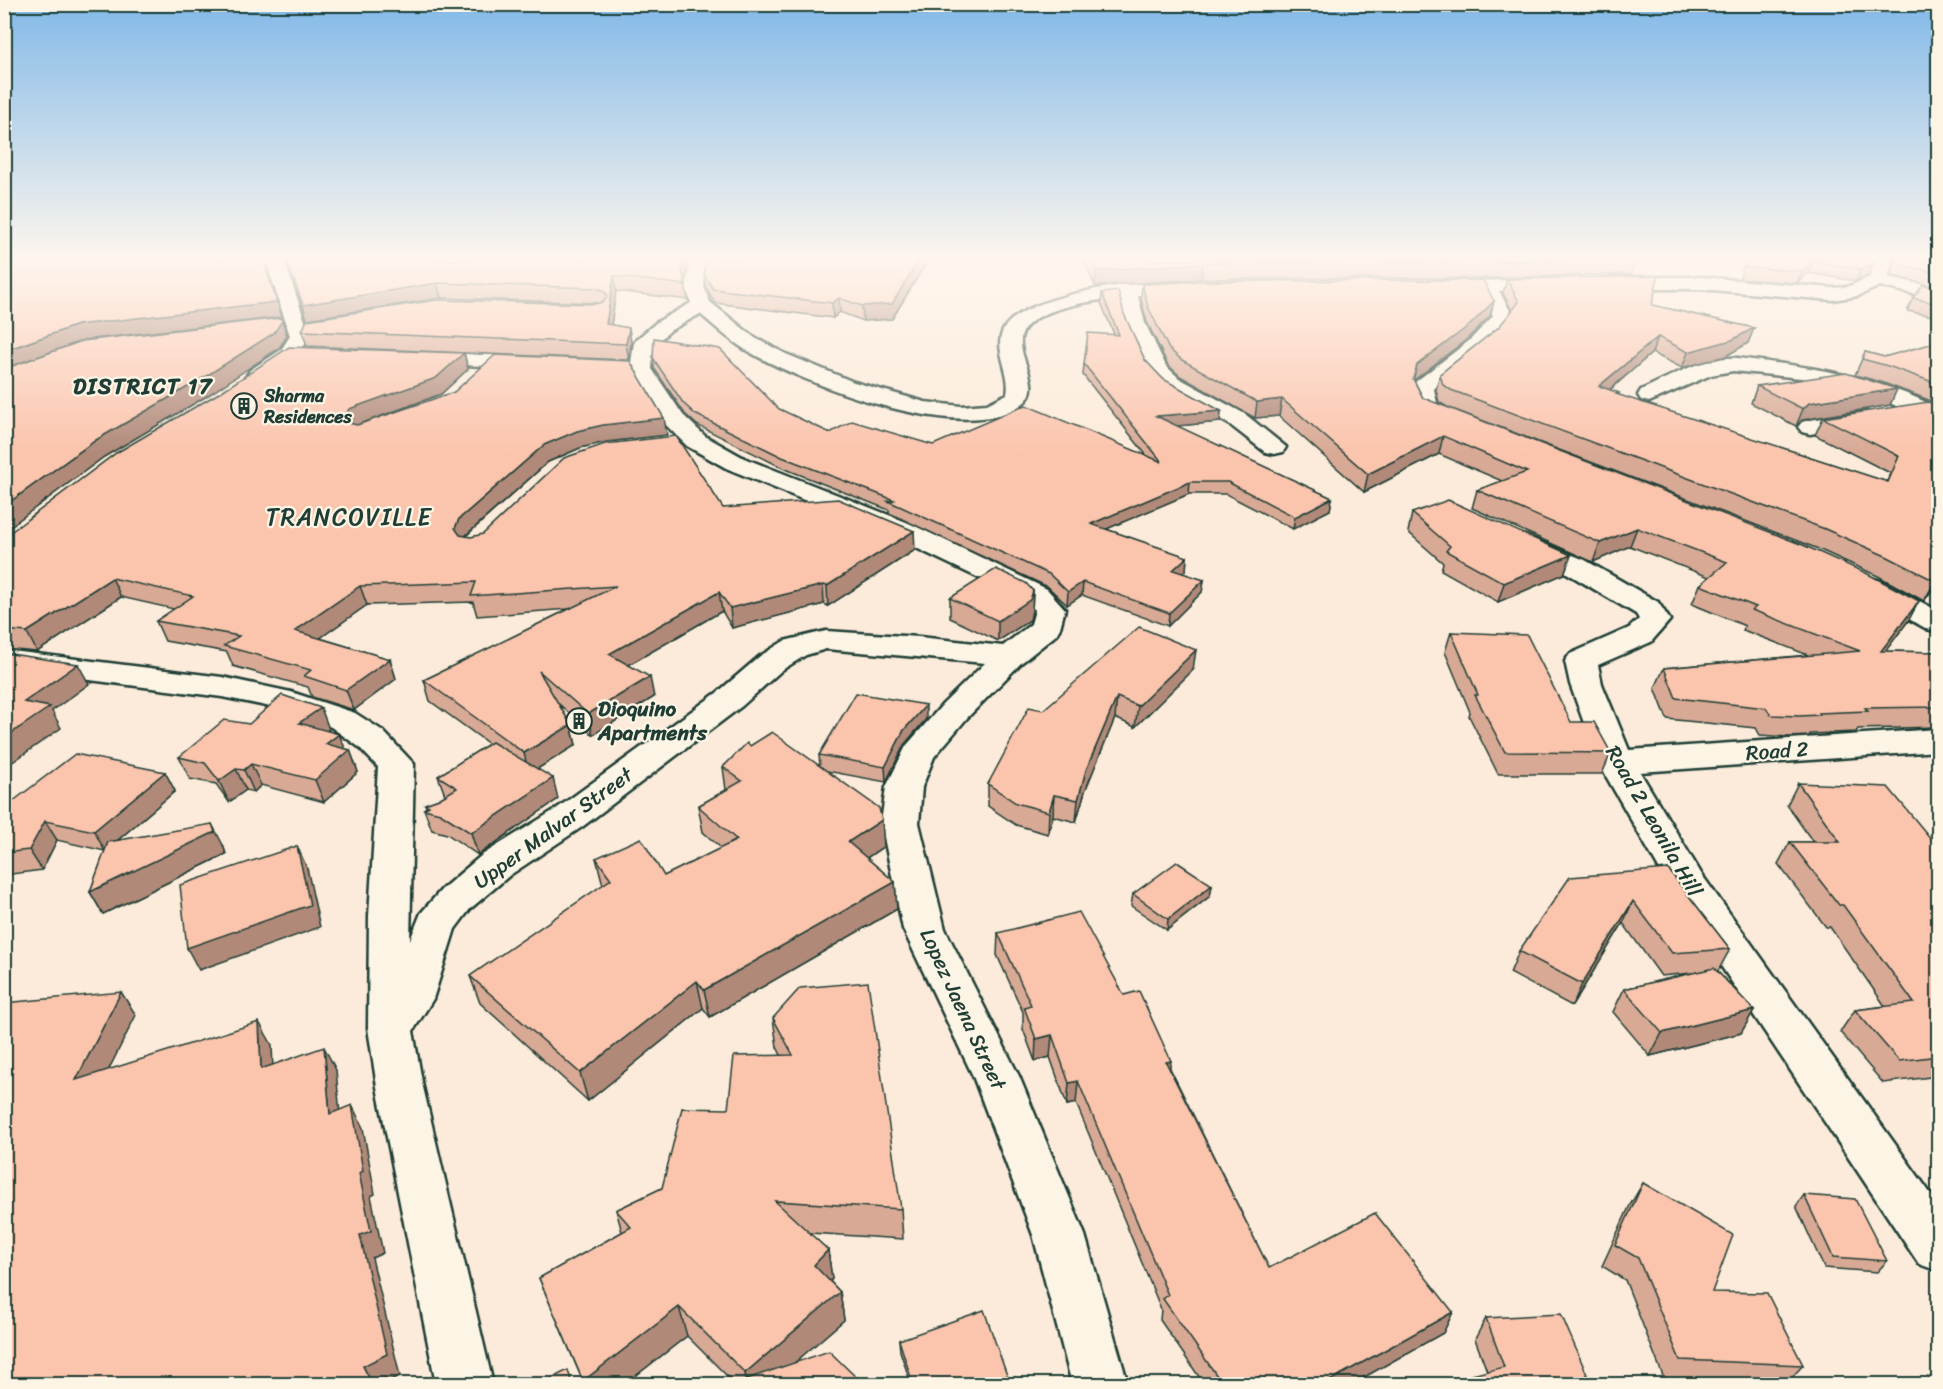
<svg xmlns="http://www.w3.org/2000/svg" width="1943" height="1389" viewBox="0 0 1943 1389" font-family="Sriracha,sans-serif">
<rect width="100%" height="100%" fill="#fcebda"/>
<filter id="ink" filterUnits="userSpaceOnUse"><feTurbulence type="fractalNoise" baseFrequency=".0167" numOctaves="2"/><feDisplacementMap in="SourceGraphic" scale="12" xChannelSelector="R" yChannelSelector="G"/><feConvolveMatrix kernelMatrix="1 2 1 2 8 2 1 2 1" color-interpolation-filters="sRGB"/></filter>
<g filter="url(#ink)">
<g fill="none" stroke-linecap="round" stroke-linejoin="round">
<!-- minor casing -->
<g stroke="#1f3d34" stroke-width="5">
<g id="minor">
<path d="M266 260H284L310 336C299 355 275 386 250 380L247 375 250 370 281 350 290 336Z"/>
<path d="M690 260H708L704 287 710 302 755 338 786 354 854 382 925 402 961 406 987 404 1007 394C1012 371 991 348 1005 327 1026 294 1157 275 1193 284L1195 288 1193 292 1186 294 1138 296 1145 323 1166 366 1179 378 1245 414 1286 447 1283 452 1274 454 1265 452 1229 424 1163 388 1146 369 1125 323 1119 298C1096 300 1034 308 1023 332 1012 354 1047 386 1022 404 965 448 802 383 746 350 729 340 715 326 700 314L671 330 654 345 652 369 683 415 705 436 744 458 909 523 1047 589 1065 609 1060 628 1056 635 1021 663 967 718 934 757 922 787 919 823 945 929 1019 1076 1085 1235 1128 1384H1072L1033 1235 973 1076 903 929 881 823 886 787 906 746 943 704 985 663 826 649 806 655 782 670 742 706 582 827 510 875 470 909 455 929 433 999 413 1031 423 1087 493 1384H436L377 1087 368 1028 369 916 378 767 359 747 331 727 271 707 222 697 4 669V650L222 677 291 692 355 713 383 731 414 764 410 940 421 913 442 889 482 855 556 809 718 692 760 656 784 641 826 631 919 637 1003 646 1031 624 1035 610 1027 601 889 535 726 468 687 446 666 425 630 369 634 343 637 339 657 322 691 303 686 287Z"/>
<polygon points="1875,260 1893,260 1888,277 1938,288 1938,300 1880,286 1858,296 1832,300 1700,289 1613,289 1606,287 1604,283 1606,279 1613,277 1700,277 1832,288 1847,287 1870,277"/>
<path d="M1549 279 1556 281 1558 285 1556 289 1499 291 1513 316C1492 348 1461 364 1434 389L1437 403C1447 411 1464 412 1471 422L1467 427C1447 432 1397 409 1415 382L1469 341 1493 316 1480 291 1435 290 1433 286 1435 282Z"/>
<polygon points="420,352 533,357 541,358 544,363 541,368 533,369 413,362 409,358 413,354"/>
<path d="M1738 358C1809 367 1873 375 1938 408V424L1887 402 1842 387 1801 378 1733 371 1711 375 1649 402 1641 400 1638 395 1641 390C1670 377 1704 356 1738 358Z"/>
<polygon points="1864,412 1872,414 1876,419 1872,424 1810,434 1802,432 1798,427 1802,422 1810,420"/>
<polygon points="1526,536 1585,560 1658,602 1670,620 1651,642 1598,665 1602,684 1629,750 1938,729 1938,751 1640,772 1702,875 1938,1204 1938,1271 1919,1264 1674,895 1598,762 1570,684 1565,661 1570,654 1629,628 1639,619 1636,614 1565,572 1516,550 1512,544 1516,538"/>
<polygon points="1874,579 1884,582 1938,611 1938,632 1927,629 1864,594 1859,588 1864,582"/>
</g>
</g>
<!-- minor -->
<use href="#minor" fill="#fcf5e5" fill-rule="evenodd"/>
</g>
<!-- wall -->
<g fill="#d8a995" stroke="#1f3d34" stroke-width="1.5">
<polygon points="286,260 688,260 685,282 688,300 616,291 611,325 629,328 631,343 629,360 307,346 302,331 595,304 600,303 441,298 307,319"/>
<polygon points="928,260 892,319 863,321 840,312 833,318 715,303 706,287 704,273"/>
<polygon points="1084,260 1636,260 1631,274 1487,278 1201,279 1095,286"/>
<polygon points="1753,260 1874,260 1868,275 1856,281 1809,273 1797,283 1739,279 1743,267"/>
<polygon points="1894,260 1938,260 1938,288 1891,275 1895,261"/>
<polygon points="1507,279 1652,305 1754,328 1748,343 1726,356 1682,368 1652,353 1610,390 1619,393 1618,395 1887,482 1890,473 1815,435 1823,418 1938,406 1934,402 1881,382 1855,375 1865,352 1884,357 1938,342 1938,582 1924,601 1878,576 1816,548 1447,407 1439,402 1436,390 1440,374 1499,327 1512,311 1503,293"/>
<polygon points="1142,284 1494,301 1490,316 1467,339 1414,380 1423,398 1919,601 1908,621 1885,651 1938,652 1938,727 1858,729 1856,732 1810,734 1809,736 1788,737 1760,735 1756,728 1667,719 1655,688 1664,668 1808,655 1743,630 1745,626 1692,604 1700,585 1709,577 1630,546 1593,562 1472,508 1477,490 1502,481 1439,454 1364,492 1279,416 1255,418 1180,376 1168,365 1147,322 1141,299"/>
<polygon points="1938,288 1938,317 1907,311 1913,298"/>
<polygon points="1102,293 1124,314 1145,360 1163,379 1221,411 1220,422 1176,426 1332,498 1330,510 1293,529 1226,494 1189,494 1106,529 1187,557 1186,570 1182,573 1204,580 1202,592 1168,626 1082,595 1067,605 1048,587 889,513 889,510 783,468 697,425 685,414 654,368 653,358 779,409 830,433 933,445 1147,456 1083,375 1084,364 1114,334 1101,303"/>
<polygon points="464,353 468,369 441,394 356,425 667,435 606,442 580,448 548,462 466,536 471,537 723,508 915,550 828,606 824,604 732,628 722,611 628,665 654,697 593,735 559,704 571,725 576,745 537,769 558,799 478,855 447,834 432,830 424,809 426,807 425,804 439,799 445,795 438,776 489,744 430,701 424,680 569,609 477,616 473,602 367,605 320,638 390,659 396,679 354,710 312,697 308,687 233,666 227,652 165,641 156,621 174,609 121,597 37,652 4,649 4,537"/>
<polygon points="1757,386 1897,389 1890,405 1802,420 1796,426 1751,403"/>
<polygon points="1412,513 1571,555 1564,574 1498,602 1441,570 1443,563 1408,532"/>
<polygon points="1033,591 1032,611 1030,620 998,641 950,618 950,598"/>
<polygon points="1451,632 1611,753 1602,774 1498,774 1469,716 1470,712 1445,652"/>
<polygon points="1193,670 1135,727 1115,718 1085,791 1076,822 1053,816 1048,834 1016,825 988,806 988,784 1043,710"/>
<polygon points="926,719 904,745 886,782 827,771 884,846 867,858 895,882 897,909 710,1017 703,1008 588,1101 480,1003 470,976 603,885 596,858 664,876 721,848 703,832 698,806 726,790 723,767 750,746 820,766 819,755"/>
<polygon points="249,724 329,729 326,730 339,734 345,749 350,750 358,772 324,802 261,785 254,792 246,790 229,802 216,784 190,779 179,757"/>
<polygon points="165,772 175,791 118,840 223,845 226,854 103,914 90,892 105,851 57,840 42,870 4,875 4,808"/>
<polygon points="1798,783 1937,846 1938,846 1938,1076 1883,1083 1840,1032 1855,1010 1885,1006 1830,927 1826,927 1778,864 1790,842 1813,842 1787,805"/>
<polygon points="1668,869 1730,949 1718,971 1717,971 1754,1010 1741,1033 1650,1056 1613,1012 1624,989 1692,973 1661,976 1623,923 1572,1006 1510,973 1519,951"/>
<polygon points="1212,885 1210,896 1167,930 1131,906 1133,894"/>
<polygon points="998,933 1124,995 1170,1068 1269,1268 1453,1312 1443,1333 1352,1384 1204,1384 1160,1320 1161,1309 1076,1103 1067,1105 1050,1057 1035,1061 1023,1029 1023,1012 997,955"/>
<polygon points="773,1018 901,1209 903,1239 809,1233 828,1250 832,1279 830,1281 840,1292 844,1320 795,1362 863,1384 735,1384 687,1336 625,1384 584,1384 539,1278 622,1232 616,1210 662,1188 728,1109 781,1055 777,1047"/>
<polygon points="1643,1183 1712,1292 1803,1365 1786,1384 1754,1384 1665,1381 1625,1280 1602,1266 1630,1205"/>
<polygon points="1804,1195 1887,1261 1877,1272 1824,1268 1796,1206"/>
<polygon points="1486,1318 1591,1384 1487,1371 1475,1339"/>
<polygon points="899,1340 1010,1384 911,1384 900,1351"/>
</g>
<!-- shaded-wall -->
<g fill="#b08979" stroke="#1f3d34" stroke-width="1.5">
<polygon points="263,260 265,260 264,261 282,317 84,340 4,369 4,351"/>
<polygon points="684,260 688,260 684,287 682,272"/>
<polygon points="919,260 928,260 892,319 863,321 862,306"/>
<polygon points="1814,261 1809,273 1797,283 1802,271"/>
<polygon points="1203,263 1201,279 1095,286 1096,271"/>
<polygon points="1873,263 1868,275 1856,281 1861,269"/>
<polygon points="614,276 616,291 609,339 606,324"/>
<polygon points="437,283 441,298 307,319 303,305"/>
<polygon points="839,298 840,312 833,318 832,303"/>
<polygon points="1494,301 1490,316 1467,339 1413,381 1417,365"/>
<polygon points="282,321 287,336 279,348 207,396 104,457 4,531 4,506 96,440"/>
<polygon points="629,328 631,343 629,360 626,344"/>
<polygon points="1754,328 1748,343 1726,356 1682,368 1688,352"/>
<polygon points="1658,337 1652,353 1594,403 1599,386"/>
<polygon points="464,353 468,369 441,394 354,426 349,434 344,418 349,409"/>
<polygon points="1897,389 1890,405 1802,420 1796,426 1803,409 1809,403"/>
<polygon points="1282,399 1279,416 1255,418 1257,402"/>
<polygon points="1221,411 1220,422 1155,428 1156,416"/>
<polygon points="664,418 667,435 606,442 580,448 548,462 464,537 460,546 455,528 459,519 544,445 577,431 603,425"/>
<polygon points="1443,436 1439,454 1364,492 1368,474"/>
<polygon points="1190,482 1189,494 1090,536 1091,524"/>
<polygon points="1332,498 1330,510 1293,529 1295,517"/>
<polygon points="1637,528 1630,546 1593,562 1600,543"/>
<polygon points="914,531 915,550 828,606 827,586"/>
<polygon points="1571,555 1564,574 1498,602 1504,583"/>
<polygon points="1187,557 1186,570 1171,582 1173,570"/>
<polygon points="1938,576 1938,582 1924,601 1935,581"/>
<polygon points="112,578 121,597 37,652 27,632"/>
<polygon points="1204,580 1202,592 1168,626 1169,613"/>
<polygon points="1083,582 1082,595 1067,605 1068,592"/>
<polygon points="823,585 824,604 732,628 730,608"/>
<polygon points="360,586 367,605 303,650 295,631"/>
<polygon points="1033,591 1032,611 1030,620 998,641 998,621"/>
<polygon points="719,592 722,611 613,674 609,654"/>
<polygon points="1919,601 1908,621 1870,672 1881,651"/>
<polygon points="1196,650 1193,670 1135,727 1138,706"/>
<polygon points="390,659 396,679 354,710 346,690"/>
<polygon points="78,664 89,684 52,711 61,728 4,768 4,738 24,702"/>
<polygon points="650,677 654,697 593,735 588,714"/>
<polygon points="1117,697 1115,718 1085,791 1076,822 1078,800 1086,770"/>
<polygon points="926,705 926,719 904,745 886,782 885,767 904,730"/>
<polygon points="321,708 329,729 308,744 299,723"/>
<polygon points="571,725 576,745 529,774 524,753"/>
<polygon points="339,734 347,753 350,750 358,772 324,802 315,780 326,744"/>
<polygon points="251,764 261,785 254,792 244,770"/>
<polygon points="236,769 246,790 229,802 219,781"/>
<polygon points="165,772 175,791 105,851 94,831"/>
<polygon points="553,778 558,799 478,855 471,833"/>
<polygon points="1054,795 1053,816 1048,834 1049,812"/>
<polygon points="882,820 884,846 850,869 848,842"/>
<polygon points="45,821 57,840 42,870 29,850"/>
<polygon points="212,824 223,845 226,854 103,914 90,892"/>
<polygon points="297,846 307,868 320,927 199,970 187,948"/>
<polygon points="895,882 897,909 710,1017 704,990"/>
<polygon points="1212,885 1210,896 1167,930 1168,919"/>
<polygon points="1633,901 1623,923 1572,1006 1582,984"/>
<polygon points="697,981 703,1008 588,1101 580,1073"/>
<polygon points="121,992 136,1015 92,1103 76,1080"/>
<polygon points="1754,1010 1741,1033 1650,1056 1662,1033"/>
<polygon points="259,1022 272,1045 274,1092 261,1069"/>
<polygon points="1052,1035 1050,1057 1035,1061 1036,1039"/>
<polygon points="324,1047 336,1070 342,1137 330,1114"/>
<polygon points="1171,1061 1167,1083 1166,1062"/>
<polygon points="1078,1081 1076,1103 1067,1105 1069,1083"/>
<polygon points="352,1105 363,1128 375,1194 371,1196 383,1253 372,1258 400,1376 383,1384 372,1384 363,1366 359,1173"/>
<polygon points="828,1250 832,1279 818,1294 814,1265"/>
<polygon points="840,1292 844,1320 770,1384 747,1379 749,1384 747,1384 745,1373"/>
<polygon points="679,1307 687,1336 625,1384 584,1384 583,1381"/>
<polygon points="1453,1312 1443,1333 1352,1384 1324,1384"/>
</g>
<!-- building -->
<g fill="#fbc4ad" stroke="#1f3d34" stroke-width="1.5">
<polygon points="4,260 263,260 277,302 77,325 4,351"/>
<polygon points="287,260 684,260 682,272 686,285 614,276 606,324 629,328 626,344 302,331 307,320 437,300 595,304 603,302 608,296 603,290 595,288 437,283 303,305"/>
<polygon points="706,260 919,260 892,304 862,306 839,298 832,303 713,289 704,273"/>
<polygon points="1091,260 1600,260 1491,262 1203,263 1096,271"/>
<polygon points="1753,260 1874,260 1873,263 1861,269 1814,261 1802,271 1743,267"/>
<polygon points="1897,260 1938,260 1938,274 1896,263"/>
<polygon points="1658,276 1652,305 1754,328 1732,340 1688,352 1658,337 1599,386 1619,393 1616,394 1888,482 1899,456 1823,418 1928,402 1938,406 1938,576 1935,581 1888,557 1825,529 1451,390 1443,385 1440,374 1499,327 1519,302 1507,279"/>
<polygon points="1483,280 1494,301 1471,324 1417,365 1413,379 1423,398 1803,545 1866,573 1919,601 1881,651 1938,652 1938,707 1865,708 1868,711 1819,713 1820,715 1799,716 1771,715 1766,708 1676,698 1664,668 1860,651 1752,610 1756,607 1700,585 1727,562 1637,528 1600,543 1477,490 1527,472 1443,436 1368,474 1282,399 1257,402 1182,360 1169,349 1148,307 1142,284 1203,281"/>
<polygon points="1923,285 1938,288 1938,304 1913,298"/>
<polygon points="1118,291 1124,314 1145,360 1163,379 1221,411 1156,416 1332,498 1295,517 1228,482 1190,482 1091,524 1187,557 1173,570 1204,580 1169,613 1083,582 1068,592 1049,574 888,501 894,500 782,457 695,414 683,403 653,358 654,338 720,349 779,409 830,433 852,421 933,445 1026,405 1162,462 1084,364 1088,333 1119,335 1102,293"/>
<polygon points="281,318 282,321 274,333 200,380 96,440 4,506 4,369 82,341"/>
<polygon points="1938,342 1938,384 1888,366 1862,359 1865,352 1884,357"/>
<polygon points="289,347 464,353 436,378 349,409 344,418 349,423 357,425 454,392 495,355 630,361 664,418 603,425 577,431 544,445 459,519 455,528 460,535 471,537 483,534 564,458 605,444 676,436 723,508 838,499 914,531 827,586 823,585 730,608 719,592 609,654 650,677 588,714 539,671 571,725 524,753 424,680 616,586 471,596 476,582 360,586 295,631 390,659 346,690 304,676 311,670 224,646 239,636 156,621 193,596 112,578 27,632 4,630 4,537 116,453 219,393"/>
<polygon points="1846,373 1897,389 1809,403 1803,409 1757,386"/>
<polygon points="1448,500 1571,555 1504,583 1446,551 1450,546 1412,513"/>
<polygon points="996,569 1026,583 1033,591 1030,600 998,621 950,598"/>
<polygon points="1139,627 1196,650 1138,706 1117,697 1086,770 1078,800 1054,795 1049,812 1016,803 988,784 1029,707 1043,710"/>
<polygon points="1451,632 1527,635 1571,722 1594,722 1611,753 1505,752 1475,695 1478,695"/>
<polygon points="4,653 78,664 24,702 50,707 4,738"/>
<polygon points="856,693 926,705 904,730 885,767 819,755"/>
<polygon points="282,695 321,708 299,723 339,734 326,744 350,750 315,780 251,764 244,770 236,769 219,781 205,763 179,757 224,720 249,724"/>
<polygon points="772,732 879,808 882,820 848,842 895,882 704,990 697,981 580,1073 470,976 611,879 596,858 641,838 664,876 737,840 698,806 742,781 723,767 747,743 750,746"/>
<polygon points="492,742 553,778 471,833 440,813 424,809 429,806 425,804 439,799 457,788 438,776"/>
<polygon points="75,754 165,772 94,831 45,821 29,850 4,853 4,808"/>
<polygon points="1798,783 1888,787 1937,846 1938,846 1938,1056 1899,1061 1855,1010 1914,1003 1843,905 1839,905 1790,842 1840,842"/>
<polygon points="212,824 215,832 90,892 108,842"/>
<polygon points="297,846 310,905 187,948 180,885"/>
<polygon points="1177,862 1212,885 1168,919 1133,894"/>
<polygon points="1668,869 1730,949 1672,953 1633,901 1582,984 1519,951 1570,877"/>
<polygon points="1079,912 1124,995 1139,991 1171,1061 1166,1062 1269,1268 1375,1213 1453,1312 1324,1384 1220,1384 1222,1383 1163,1299 1168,1295 1078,1081 1069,1083 1052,1035 1036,1039 1024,1007 1031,1005 998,933"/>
<polygon points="1714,968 1754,1010 1662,1033 1624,989"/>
<polygon points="868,982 901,1209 775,1201 828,1250 814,1265 840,1292 745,1373 679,1307 583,1381 539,1278 631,1227 616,1210 662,1188 682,1108 728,1109 734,1056 793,1055 773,1018 800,988"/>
<polygon points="121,992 76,1080 259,1022 261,1069 324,1047 330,1114 352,1105 363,1171 359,1173 371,1231 360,1235 387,1354 363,1366 372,1384 4,1384 4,1003"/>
<polygon points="1643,1183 1733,1235 1712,1292 1767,1293 1803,1365 1680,1360 1638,1258 1615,1245"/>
<polygon points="1804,1195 1855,1199 1887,1261 1833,1257"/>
<polygon points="984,1310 1010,1384 913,1384 899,1340"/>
<polygon points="1561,1314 1591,1384 1436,1384 1504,1367 1486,1318"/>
<polygon points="829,1351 863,1384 753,1384 747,1379"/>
<polygon points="568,1370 572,1384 540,1384"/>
</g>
</g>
<!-- sky -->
<linearGradient id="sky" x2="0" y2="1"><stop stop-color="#82b9e8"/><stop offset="0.57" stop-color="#fef6ee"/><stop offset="1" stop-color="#fef6ee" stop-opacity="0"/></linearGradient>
<rect width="1943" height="454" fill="url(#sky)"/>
<!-- icons -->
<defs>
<g id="building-ring" transform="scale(1.35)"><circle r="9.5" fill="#fcf5e5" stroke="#1f3d34" stroke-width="1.5"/><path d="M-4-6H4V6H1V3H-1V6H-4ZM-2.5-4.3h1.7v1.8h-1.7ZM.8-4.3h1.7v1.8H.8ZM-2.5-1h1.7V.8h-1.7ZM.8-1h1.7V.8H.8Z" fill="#1f3d34"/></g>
</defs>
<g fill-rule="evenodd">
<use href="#building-ring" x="244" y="406"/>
<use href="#building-ring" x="579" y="721"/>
</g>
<g text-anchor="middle" stroke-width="4.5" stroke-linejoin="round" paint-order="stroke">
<!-- far-poi labels -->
<g font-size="18" font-weight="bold" fill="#1f3d34" stroke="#fcf5e5" text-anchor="start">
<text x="264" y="402">Sharma<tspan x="264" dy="21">Residences</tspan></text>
</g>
<!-- poi labels -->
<g font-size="21" font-weight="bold" fill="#1f3d34" stroke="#fcf5e5" text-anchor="start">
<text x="598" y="716">Dioquino<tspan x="598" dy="24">Apartments</tspan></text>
</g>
<!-- street labels -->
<g font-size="21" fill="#1f3d34" stroke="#fcf5e5">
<text transform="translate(1777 751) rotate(-4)" y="7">Road 2</text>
<text transform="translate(1654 821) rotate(60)" y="7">Road 2 Leonila Hill</text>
<text transform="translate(553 828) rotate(-36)" y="7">Upper Malvar Street</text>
<text transform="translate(963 1009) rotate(65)" y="7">Lopez Jaena Street</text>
</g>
<!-- far-district labels -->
<g font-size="22" font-weight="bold" letter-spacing="1.5" fill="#1f3d34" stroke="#fcf5e5">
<text x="143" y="394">DISTRICT 17</text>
</g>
<!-- quarter labels -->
<g font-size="24" letter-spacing="1.5" fill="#1f3d34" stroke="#fcf5e5">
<text x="349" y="525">TRANCOVILLE</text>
</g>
</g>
<!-- margin -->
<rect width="1943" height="1389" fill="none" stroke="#fcf5e5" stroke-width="24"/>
<rect x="12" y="12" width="1919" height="1365" fill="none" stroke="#1f3d34" stroke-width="2" filter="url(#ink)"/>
</svg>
